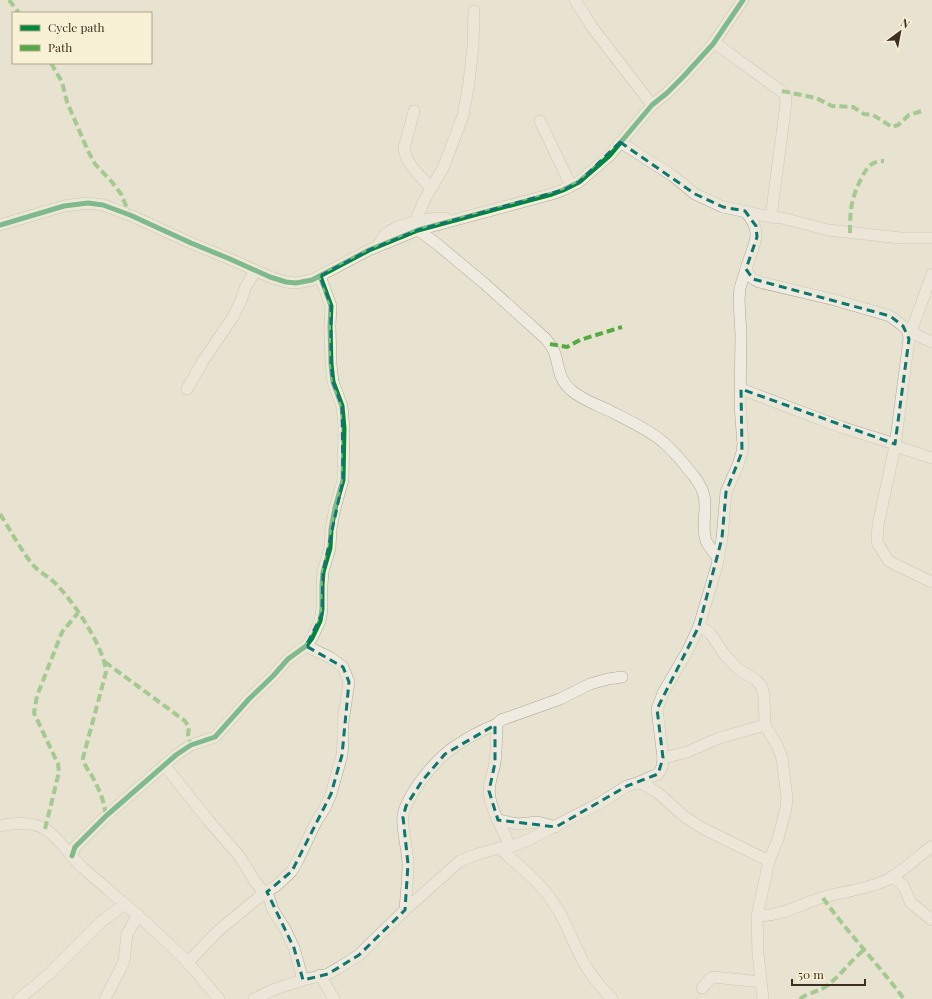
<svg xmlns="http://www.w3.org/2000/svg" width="932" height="999" viewBox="0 0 932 999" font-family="'Playfair Display',serif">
<rect width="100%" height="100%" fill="#e8e2d0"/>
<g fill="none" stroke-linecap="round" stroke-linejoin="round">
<!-- minor casing -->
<g stroke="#ada798" stroke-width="12">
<g id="minor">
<polyline points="575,0 592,27 652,105"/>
<polyline points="713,44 719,46 785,94 786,103 771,217"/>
<path d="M414 111 404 148C406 165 421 176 431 188"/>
<polyline points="540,121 571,186"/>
<polyline points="620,142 673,176 695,194 723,207 771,217 782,218 828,230 901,238 932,238"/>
<path d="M745 211C765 234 753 244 746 269 749 276 752 279 759 282L835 300 890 316 903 326 908 331 909 339 895 446 878 525 877 542 888 560 894 564 932 582"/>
<polyline points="415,222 425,199 443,168 463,116 469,82 473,47 474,11"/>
<polyline points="0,225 64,206 88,203 103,205 130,215 191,243 230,259 270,277 286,282 296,283 312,280 369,250 418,230 552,194 563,190 579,182 610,155 652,105 667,93 683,77 713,44 743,0"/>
<path d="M418 230 437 244 485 284 546 339C548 342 551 345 553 349 560 363 556 377 571 390 583 401 599 405 614 413 628 420 651 431 663 442 675 452 686 466 696 479 712 501 701 515 705 537 706 545 714 552 718 558"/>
<path d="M378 246C380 243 382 238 385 235 397 223 428 218 445 218"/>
<polyline points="908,331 932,342"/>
<polyline points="911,332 932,274"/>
<polyline points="187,389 203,361 233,317 242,298 245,288 255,271"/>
<polyline points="741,389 841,427 895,444"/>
<polyline points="895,446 932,458"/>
<polyline points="699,626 710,633 725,655 738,669 756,680 762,687 764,696 765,725 777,745 782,758 787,798 786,808 778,839 769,861 757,916 758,953 763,999"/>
<polyline points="663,758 687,752 719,738 765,725"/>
<polyline points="165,766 208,820 240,857 254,880 264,893"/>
<polyline points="637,783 658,774 662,767 663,758 657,709 663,693 688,650 699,626 717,565 722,538 726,492 738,465 742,452 743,444 740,405 741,335 739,300 740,288 746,269"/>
<polyline points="498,820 518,824 538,822 556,827"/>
<path d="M0 826C15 823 31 821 45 829 58 836 71 858 83 868 118 899 155 928 187 962 199 974 208 987 219 999"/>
<path d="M510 847C504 830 493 815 490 798 487 785 493 775 495 762 497 749 496 737 497 724L501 720 560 699 590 684 608 679 622 677"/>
<path d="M499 848C518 865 539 881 553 902 568 923 574 948 587 968 594 980 603 989 612 999"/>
<polyline points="72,856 75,847 106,816 176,755 191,745 215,737 249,699 273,676 288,659 306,646 312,638 320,621 322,609 322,585 323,572 330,548 331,529 335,508 343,480 344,428 342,406 333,382 331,364 330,326 331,306 320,276"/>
<polyline points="892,877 903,885 911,903 932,920"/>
<polyline points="267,892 273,910 285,929 294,948 303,980"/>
<path d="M405 910C406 895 408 879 408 864 408 852 401 826 403 815 408 793 435 760 454 747 467 738 482 730 497 724"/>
<path d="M757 916C782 916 800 904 824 897 843 892 872 888 889 879 904 870 918 857 932 846"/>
<polyline points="188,962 218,931 264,893 276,886 292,871 298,860 316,822 325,808 331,794 342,755 343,742 343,722 349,682 343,667 331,658 306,646"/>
<polyline points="320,975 334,999"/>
<polyline points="702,988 710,979 713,977 761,982"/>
<polyline points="19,999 48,975 101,922 125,904"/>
<polyline points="105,999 121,968 124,961 127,934 138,915"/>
<polyline points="254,999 275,989 303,980 328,974 340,967 359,955 368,946 405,910 460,861 478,854 499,848 510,847 528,840 600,803 627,786 637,783 645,785 658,793 685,817 702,828 769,861"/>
</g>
</g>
<!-- minor -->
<use href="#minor" stroke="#f0ebe1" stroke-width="11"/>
<!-- quiet -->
<g stroke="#55ab43" stroke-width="4" stroke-dasharray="8 4" stroke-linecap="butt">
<polyline points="9,0 19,13"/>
<polyline points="51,63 62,82 67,102 88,151 95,164 112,182 121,194 130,215"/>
<polyline points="782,91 816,98 832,106 853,107 864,114 873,115 892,127 898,125 909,115 925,110"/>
<path d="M850 233C850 210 851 199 861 179 864 173 867 167 872 164 875 162 880 161 884 161"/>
<polyline points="550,344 567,347 580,340 622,327"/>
<path d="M0 514C11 531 20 549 33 565 39 572 48 576 55 583 73 601 104 646 106 672L83 758C84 767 91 772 94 780 100 791 105 804 106 816"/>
<polyline points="105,662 185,721 189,727 188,735 191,745"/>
<polyline points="45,829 59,772 58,764 34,713 37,696 62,632 78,613"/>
<path d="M823 898C848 933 878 964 904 999"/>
<path d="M800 999C807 993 817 992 825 987 840 977 850 961 864 950"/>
</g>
<!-- cycleway casing -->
<g stroke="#f9f1d5" stroke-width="8">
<g id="cycleway">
<polyline points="0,225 64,206 88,203 103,205 130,215 191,243 230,259 270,277 286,282 296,283 312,280 369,250 418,230 552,194 563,190 579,182 610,155 652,105 667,93 683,77 713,44 743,0"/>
<polyline points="72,856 75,847 106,816 176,755 191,745 215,737 249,699 273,676 288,659 306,646 312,638 320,621 322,609 322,585 323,572 330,548 331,529 335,508 343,480 344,428 342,406 333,382 331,364 330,326 331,306 320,276"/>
</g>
</g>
<!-- cycleway -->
<use href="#cycleway" stroke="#00873e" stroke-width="5"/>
</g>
<!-- marked area -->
<path d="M0 0H932V999H0ZM620 142 695 194 723 207 745 211 756 226 757 237 746 269 753 279 890 316 903 326 909 339 895 444 741 389 742 452 726 492 722 538 699 626 657 709 663 758 658 774 627 786 556 827 498 820 489 791 495 763V725L445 754 422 781 406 806 403 817 408 864 405 910 359 955 328 974 303 980 294 948 267 892 292 871 331 794 342 755 349 682 343 667 306 646 322 614 323 572 343 480 342 406 333 382 331 364V306L320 276 369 250 418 230 563 190 579 182Z" fill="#e8e2d0" fill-opacity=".55" fill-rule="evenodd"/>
<path fill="none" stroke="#0f766e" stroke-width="3" stroke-dasharray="8 5" stroke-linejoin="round" d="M620 142 695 194 723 207 745 211 756 226 757 237 746 269 753 279 890 316 903 326 909 339 895 444 741 389 742 452 726 492 722 538 699 626 657 709 663 758 658 774 627 786 556 827 498 820 489 791 495 763V725L445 754 422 781 406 806 403 817 408 864 405 910 359 955 328 974 303 980 294 948 267 892 292 871 331 794 342 755 349 682 343 667 306 646 322 614 323 572 343 480 342 406 333 382 331 364V306L320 276 369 250 418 230 563 190 579 182Z"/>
<!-- legend -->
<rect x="12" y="12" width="140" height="52" fill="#f9f1d5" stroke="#aea38c"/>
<rect x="20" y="25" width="20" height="6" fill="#00873e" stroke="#aea38c"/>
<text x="48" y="32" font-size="12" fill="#3e2f1e">Cycle path</text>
<rect x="20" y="45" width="20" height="6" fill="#55ab43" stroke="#aea38c"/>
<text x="48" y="52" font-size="12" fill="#3e2f1e">Path</text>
<!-- north arrow -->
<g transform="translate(900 32) rotate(32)" stroke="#f9f1d5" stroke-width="3" paint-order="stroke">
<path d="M0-3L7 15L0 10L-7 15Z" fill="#3e2f1e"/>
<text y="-6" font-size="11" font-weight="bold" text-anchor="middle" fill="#3e2f1e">N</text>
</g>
<!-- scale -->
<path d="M792 979v6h73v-6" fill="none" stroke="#3e2f1e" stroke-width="2"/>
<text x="798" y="979" font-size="12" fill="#3e2f1e" stroke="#f9f1d5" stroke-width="3" paint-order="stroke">50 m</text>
</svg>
